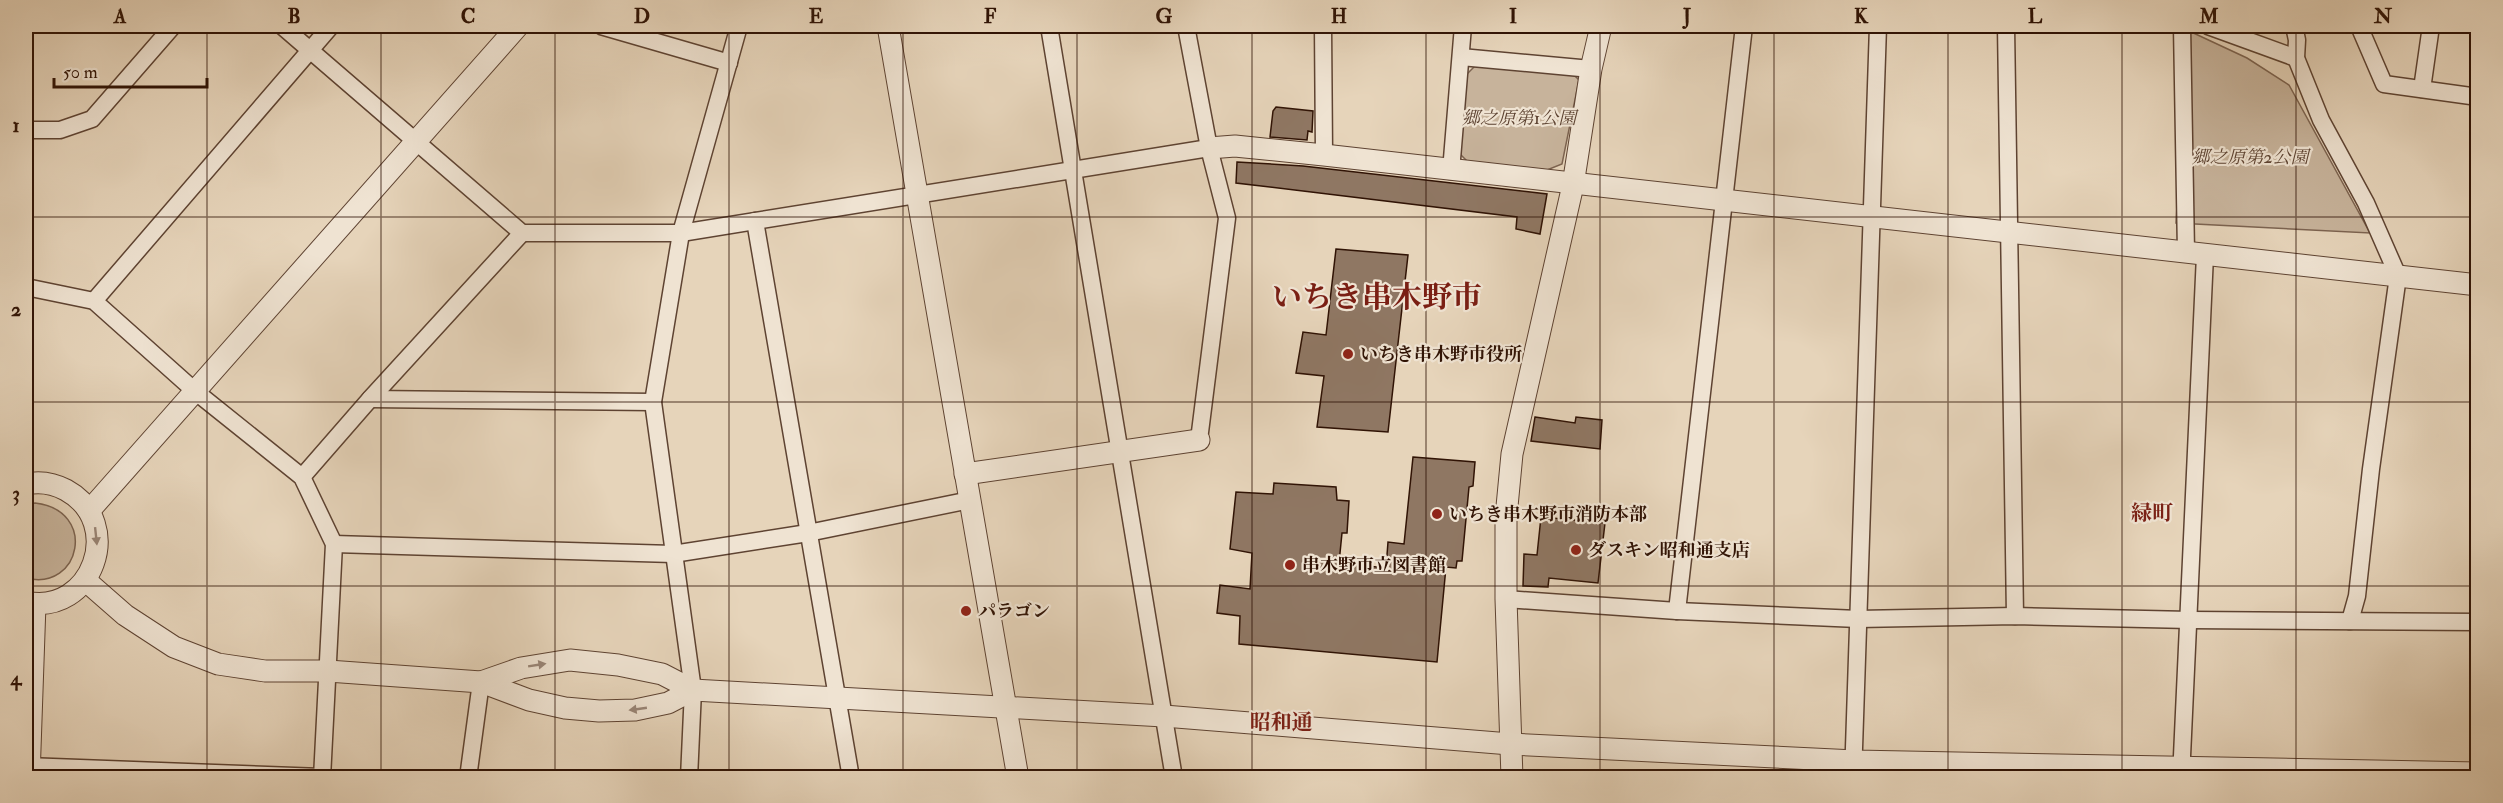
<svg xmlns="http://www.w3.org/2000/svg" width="2503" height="803" viewBox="0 0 2503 803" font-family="'IM FELL Double Pica','Noto Serif JP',serif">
<rect width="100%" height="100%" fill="#e6d4ba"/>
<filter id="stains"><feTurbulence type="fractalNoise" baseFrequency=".00333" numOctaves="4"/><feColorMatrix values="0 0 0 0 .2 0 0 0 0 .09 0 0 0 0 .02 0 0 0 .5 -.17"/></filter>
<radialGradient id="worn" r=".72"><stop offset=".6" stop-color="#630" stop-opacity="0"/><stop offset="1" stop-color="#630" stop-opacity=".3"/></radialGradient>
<!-- green -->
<g fill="#c7b39b" stroke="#7c6350" stroke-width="1.5">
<polygon points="2187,30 2247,58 2289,85 2370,233 2176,223"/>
<polygon points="1475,66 1573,74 1579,80 1562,164 1547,170 1467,161 1460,154 1467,74"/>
<path d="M35 503C98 510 81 592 26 578V505Z"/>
</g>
<!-- building -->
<g fill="#8f7763" stroke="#301305" stroke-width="1.5">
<polygon points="1276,107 1313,111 1312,132 1308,131 1307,140 1270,137 1273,111"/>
<polygon points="1237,162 1303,166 1547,194 1540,234 1516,229 1517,217 1236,183"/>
<polygon points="1336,249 1408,255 1388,432 1317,427 1324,376 1296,373 1303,332 1326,335"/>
<polygon points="1535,417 1575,423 1576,417 1602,420 1600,449 1531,441"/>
<polygon points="1413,457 1475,462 1473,486 1469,487 1462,561 1457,561 1456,568 1446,567 1437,662 1239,644 1240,616 1217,613 1220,585 1250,589 1252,553 1230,549 1236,492 1273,494 1274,483 1336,487 1337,500 1349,501 1347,533 1342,533 1339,563 1386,568 1388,542 1404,544"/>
<polygon points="1541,517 1605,523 1598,583 1549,578 1548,587 1523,586 1524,554 1537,555"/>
</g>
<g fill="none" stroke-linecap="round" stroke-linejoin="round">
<!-- minor casing -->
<g stroke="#5e4332" stroke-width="19">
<g id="minor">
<polyline points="282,26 522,233 681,233 1209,148"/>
<polyline points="601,26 729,63"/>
<polyline points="1049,26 1174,778"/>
<polyline points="1186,26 1209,148 1227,218 1199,440"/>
<polyline points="1323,26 1324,155"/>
<polyline points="2006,26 2015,616"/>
<polyline points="2182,26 2186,252"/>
<polyline points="2208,26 2296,58"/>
<polyline points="2294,26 2297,40 2296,58 2321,120 2366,203 2398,276 2371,469 2357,596 2350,621"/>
<polyline points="2359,26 2384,84 2478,97"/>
<polyline points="1461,57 1591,69"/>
<polyline points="2422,89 2431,26"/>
<polyline points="26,130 60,130 92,119 173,26"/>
<polyline points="1451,171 1463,26"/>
<polyline points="755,221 851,778"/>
<polyline points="26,287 94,301 196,392 302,477 334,544 322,778"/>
<polyline points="94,301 331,26"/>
<polyline points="370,399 653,402"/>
<polyline points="302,477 370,399 522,233"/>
<polyline points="334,544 673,554 808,533 970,500"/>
<polyline points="1506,599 1677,611 1858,619 2015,616 2190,620 2478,622"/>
<polyline points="1677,611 1744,26"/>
<polyline points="26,766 322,777"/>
<polyline points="468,778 481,682"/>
<polyline points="689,778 693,690 653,402 681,233 739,26"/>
<polyline points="1853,778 1878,26"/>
<polyline points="2181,778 2205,255"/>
</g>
</g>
<!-- tertiary casing -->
<g stroke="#5e4332" stroke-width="23">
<g id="tertiary">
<polyline points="888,26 1018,778"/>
<polyline points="1209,148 1235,146 1324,155 2478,285"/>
<polyline points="965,474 1199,440"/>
<path d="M26 484C40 481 53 483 66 490 126 523 92 616 26 602"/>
<polyline points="89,511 518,26"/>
<polyline points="85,580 125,615 174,647 218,664 265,671 328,671 481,682 529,700 565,708 599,711 635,710 668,703 693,690"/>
<polyline points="481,682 521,668 570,660 618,665 662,674 693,690 1164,716 1510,744 1855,761 2478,773"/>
<polyline points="29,778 35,604"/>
<polyline points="1512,778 1506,599 1506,517 1512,454 1573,185 1591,69 1601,26"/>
</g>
</g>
<!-- minor -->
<use href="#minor" stroke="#efe3d2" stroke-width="16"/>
<!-- tertiary -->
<use href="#tertiary" stroke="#efe3d2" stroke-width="21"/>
</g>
<!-- one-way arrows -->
<defs><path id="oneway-solid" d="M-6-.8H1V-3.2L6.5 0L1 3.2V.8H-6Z" transform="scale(1.5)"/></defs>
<g fill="#998576">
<use href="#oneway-solid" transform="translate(96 536) rotate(84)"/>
<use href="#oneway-solid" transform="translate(537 665) rotate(-9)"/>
<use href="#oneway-solid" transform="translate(638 709) rotate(172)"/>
</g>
<!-- grid -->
<path fill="none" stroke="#301305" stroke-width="1.5" stroke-opacity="0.55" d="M207 26V778M381 26V778M555 26V778M729 26V778M903 26V778M1077 26V778M1252 26V778M1426 26V778M1600 26V778M1774 26V778M1948 26V778M2122 26V778M2296 26V778M26 217H2478M26 402H2478M26 586H2478"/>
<!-- markers -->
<g fill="#8f2418" stroke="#efe3d2" stroke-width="2">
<circle cx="1348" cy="354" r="6"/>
<circle cx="1437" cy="514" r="6"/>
<circle cx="1576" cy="550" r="6"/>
<circle cx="1290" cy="565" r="6"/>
<circle cx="966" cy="611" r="6"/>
</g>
<g text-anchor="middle" stroke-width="4.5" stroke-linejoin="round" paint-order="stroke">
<!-- park labels -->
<g font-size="18" font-style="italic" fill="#5d4332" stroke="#efe3d2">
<text x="1519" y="124">郷之原第1公園</text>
<text x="2250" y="163">郷之原第2公園</text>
</g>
<!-- poi labels -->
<g font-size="18" font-weight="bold" fill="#301305" stroke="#efe3d2" text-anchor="start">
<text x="1360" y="360">いちき串木野市役所</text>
<text x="1449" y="520">いちき串木野市消防本部</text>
<text x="1588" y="556">ダスキン昭和通支店</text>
<text x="1302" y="571">串木野市立図書館</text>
<text x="978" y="617">パラゴン</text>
</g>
<!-- quarter labels -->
<g font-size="21" font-weight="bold" fill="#7a1f14" stroke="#efe3d2">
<text x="2152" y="520">緑町</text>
<text x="1281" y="729">昭和通</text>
</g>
<!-- town labels -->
<g font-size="30" font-weight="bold" fill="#7a1f14" stroke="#efe3d2">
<text x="1377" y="307">いちき串木野市</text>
</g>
</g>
<!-- margin -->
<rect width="2503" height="803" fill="none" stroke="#e6d4ba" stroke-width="66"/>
<!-- scale -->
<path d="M54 78v9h153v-9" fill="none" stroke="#301305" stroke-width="3"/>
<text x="63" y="78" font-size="18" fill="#301305" stroke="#efe3d2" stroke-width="4.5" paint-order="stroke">50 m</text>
<rect x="33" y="33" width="2437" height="737" fill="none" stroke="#301305" stroke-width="2"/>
<g font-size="20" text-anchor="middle" font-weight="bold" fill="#301305">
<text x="120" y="23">A</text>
<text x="294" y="23">B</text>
<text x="468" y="23">C</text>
<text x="642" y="23">D</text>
<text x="816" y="23">E</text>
<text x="990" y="23">F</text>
<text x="1164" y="23">G</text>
<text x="1339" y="23">H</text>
<text x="1513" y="23">I</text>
<text x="1687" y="23">J</text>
<text x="1861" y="23">K</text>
<text x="2035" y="23">L</text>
<text x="2209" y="23">M</text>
<text x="2383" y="23">N</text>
<text x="16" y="132">1</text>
<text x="16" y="316">2</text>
<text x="16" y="500">3</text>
<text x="16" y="685">4</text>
</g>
<rect width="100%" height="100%" filter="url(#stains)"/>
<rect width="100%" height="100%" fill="url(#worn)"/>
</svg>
